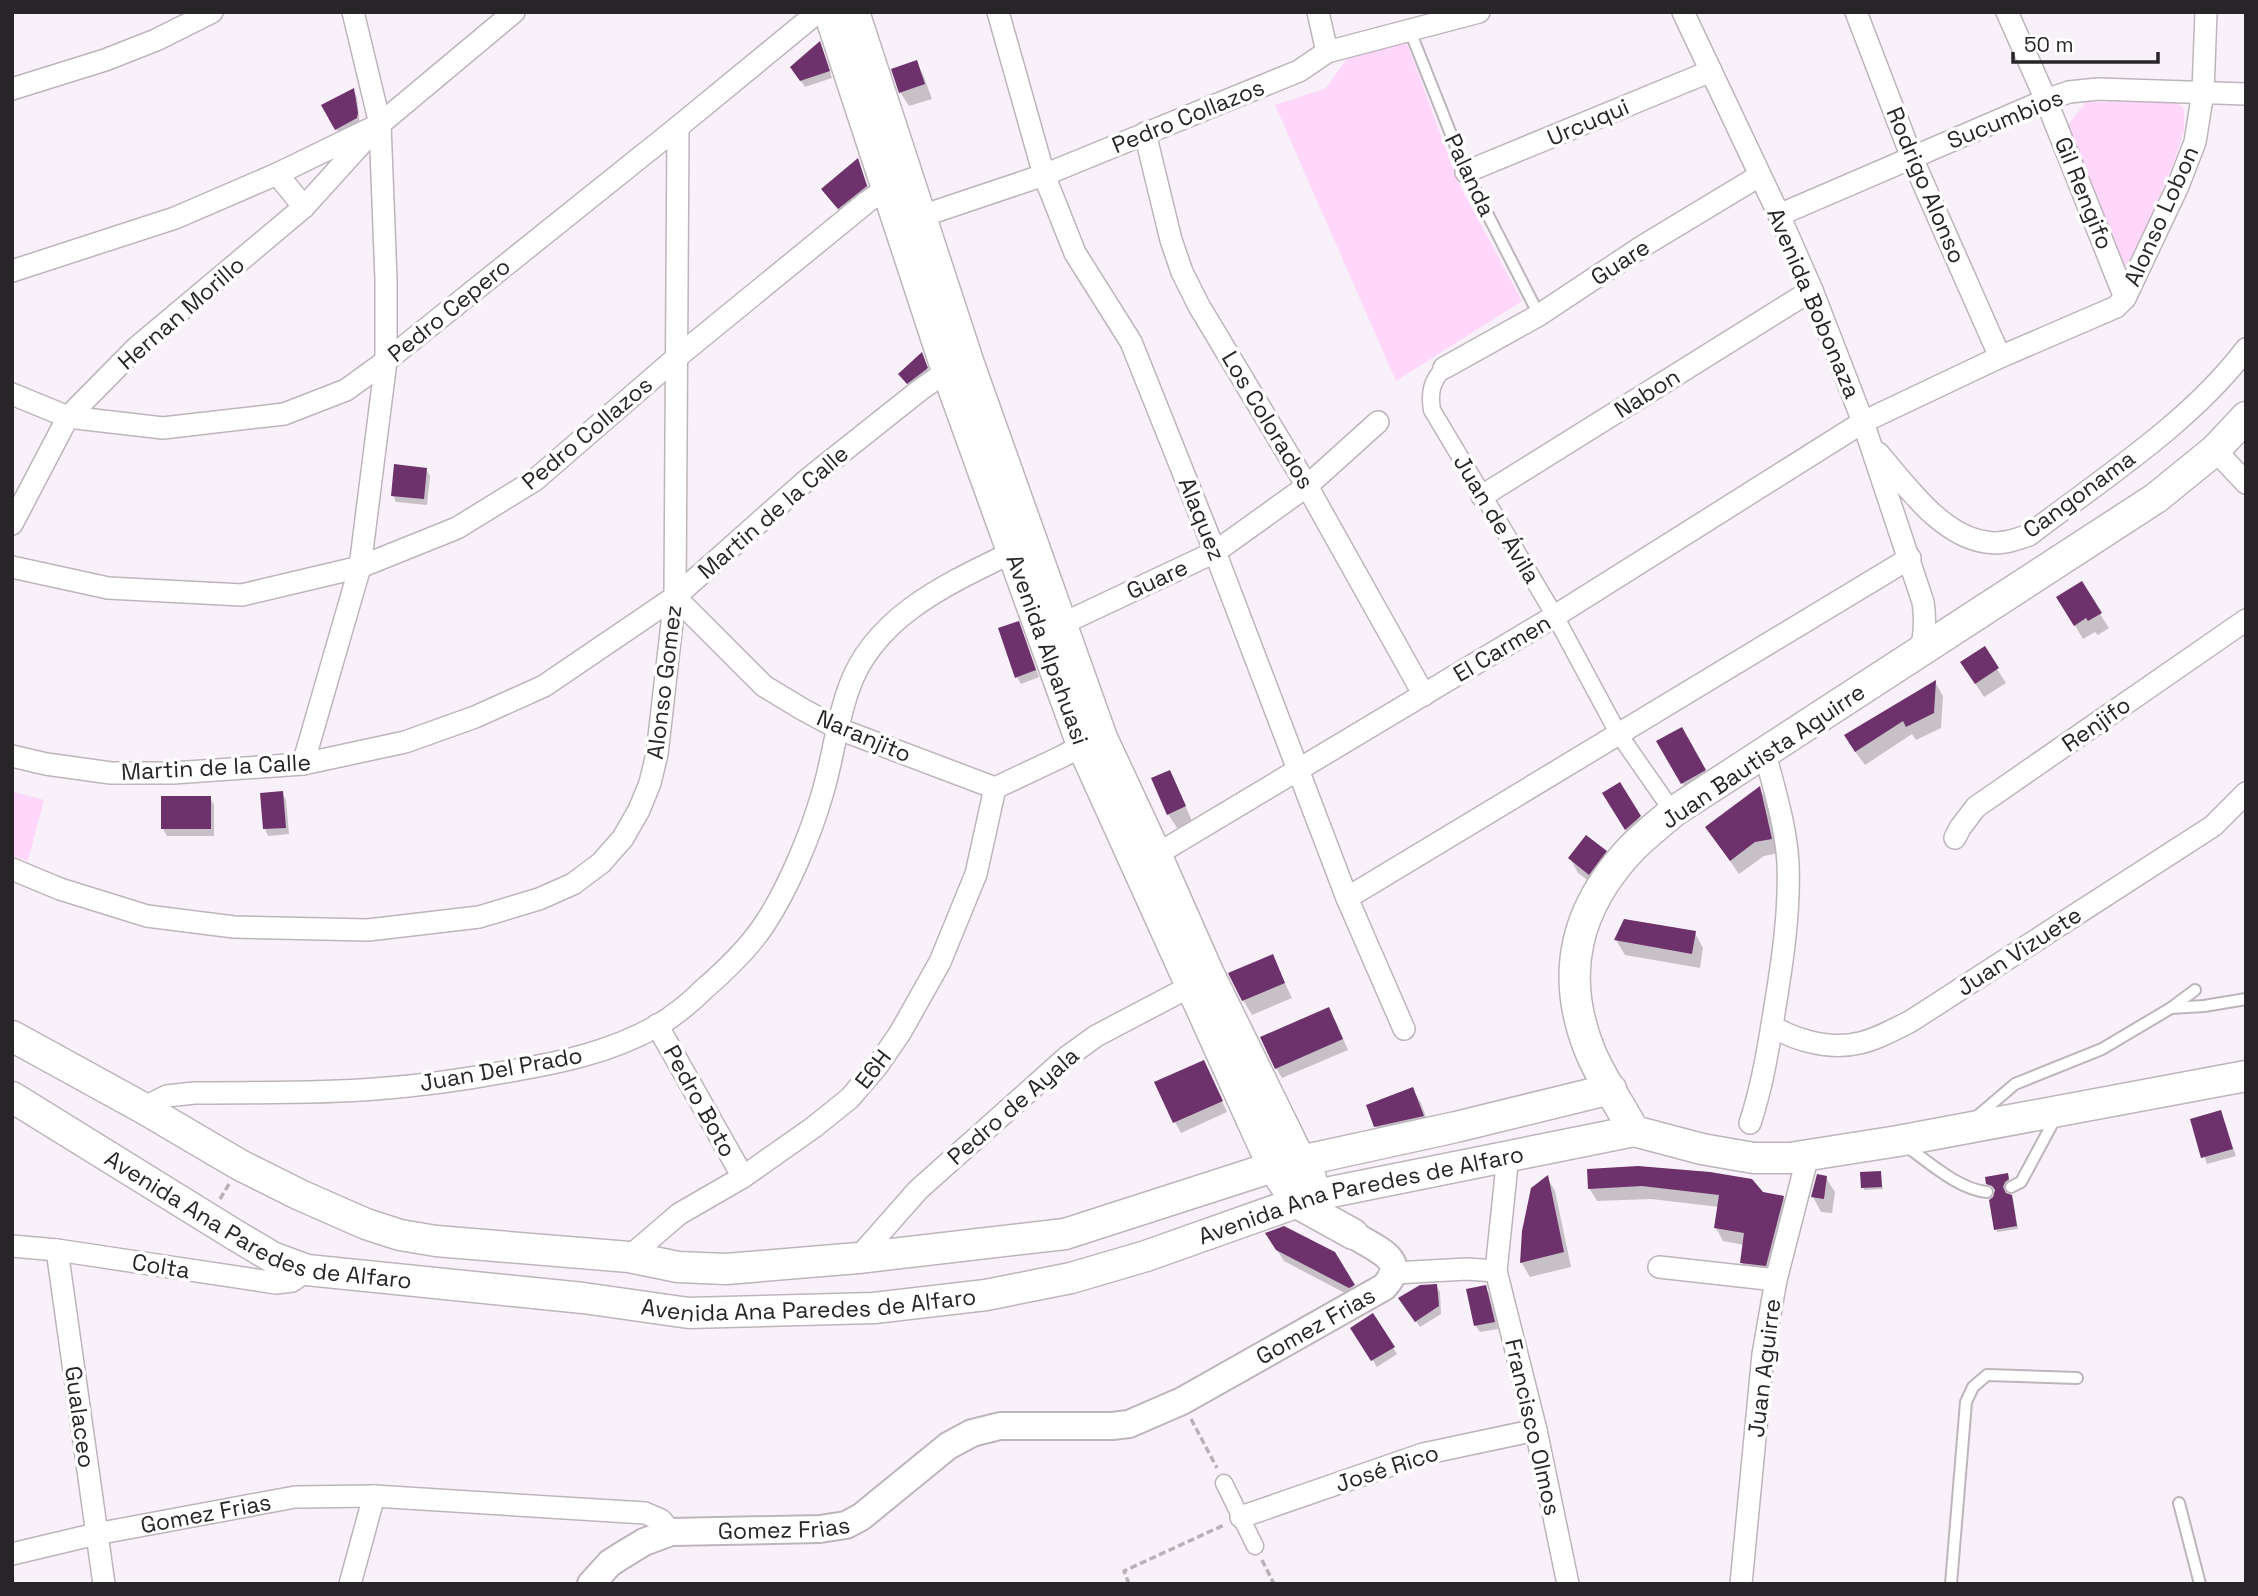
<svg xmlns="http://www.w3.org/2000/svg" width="2258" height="1596" viewBox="0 0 2258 1596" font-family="'Space Grotesk',sans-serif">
<rect width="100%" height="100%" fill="#f9f1f9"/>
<!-- green -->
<g fill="#fed7fb">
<polygon points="1406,40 1458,182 1522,301 1396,381 1275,105 1326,88 1349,56"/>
<polygon points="2176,101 2184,109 2184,131 2173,165 2124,278 2067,126 2086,102"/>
<polygon points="12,791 44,800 28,861 12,856"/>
</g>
<!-- shadow -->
<g fill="#0003">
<polygon points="820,43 832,78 805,87 796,74"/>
<polygon points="916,62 924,77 932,99 909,106 900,92"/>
<polygon points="353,90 357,97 360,125 340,136 324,106"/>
<polygon points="858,160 870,192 843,215 827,196"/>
<polygon points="922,355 930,376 912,389 900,375"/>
<polygon points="426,469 430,476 427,505 396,502 393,495"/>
<polygon points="2067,612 2100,614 2109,628 2098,635 2095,632 2083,639"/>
<polygon points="1022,630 1039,677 1021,684 1017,677"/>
<polygon points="1997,669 2006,683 1984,697 1971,677"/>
<polygon points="1935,682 1943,696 1941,728 1916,740 1912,734 1865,765 1854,750"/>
<polygon points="1681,729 1713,785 1691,798 1659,742"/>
<polygon points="1619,785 1648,832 1634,843 1604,794"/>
<polygon points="1177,787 1192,821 1177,828 1168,814"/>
<polygon points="1759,788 1768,802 1779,853 1764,856 1739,874 1707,828"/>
<polygon points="282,793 286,800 289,834 268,836 265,829"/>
<polygon points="210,798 214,805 214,836 167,836 163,829"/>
<polygon points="1605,852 1614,867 1598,888 1578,873 1570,858"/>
<polygon points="1695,933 1703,948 1700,968 1625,955 1616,940"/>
<polygon points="1272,956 1292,998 1252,1015 1243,1000"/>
<polygon points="1335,1020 1348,1050 1282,1078 1276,1068"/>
<polygon points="1209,1073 1227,1112 1181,1133 1175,1122"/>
<polygon points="1412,1089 1421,1103 1431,1131 1384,1141 1376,1126"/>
<polygon points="2221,1112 2236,1156 2207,1164 2192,1120"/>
<polygon points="1588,1170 1783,1197 1790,1210 1773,1278 1749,1276 1742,1262 1744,1245 1723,1241 1716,1228 1719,1207 1651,1199 1597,1201 1589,1188"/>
<polygon points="1880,1173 1883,1189 1864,1190 1863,1187"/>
<polygon points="2007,1175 2010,1182 2006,1185 2004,1191 2013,1199 2018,1229 1997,1232 1995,1188 1988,1183"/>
<polygon points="1547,1177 1555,1191 1571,1267 1530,1277 1521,1262"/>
<polygon points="1826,1178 1835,1192 1832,1213 1821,1212 1813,1197"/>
<polygon points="1273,1244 1333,1254 1360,1297 1356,1299 1284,1261"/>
<polygon points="1436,1286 1440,1292 1441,1314 1420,1327 1405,1305"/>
<polygon points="1485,1287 1489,1293 1498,1329 1480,1332 1476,1326 1468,1290"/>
<polygon points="1373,1316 1397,1354 1377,1367 1352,1328"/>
</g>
<!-- building -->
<g fill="#6d326b">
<polygon points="820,41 830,71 800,81 790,67"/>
<polygon points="917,60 925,84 899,93 891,69"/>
<polygon points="354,88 358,113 357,118 335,130 321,105"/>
<polygon points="858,158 867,186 838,209 821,189"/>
<polygon points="922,352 928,368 907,384 898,374"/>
<polygon points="394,464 427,468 424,499 391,496"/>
<polygon points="2082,581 2102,613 2088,621 2086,618 2074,626 2056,597"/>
<polygon points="1019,621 1036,670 1015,678 998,628"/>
<polygon points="1985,646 1999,668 1975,684 1960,662"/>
<polygon points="1936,680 1934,713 1906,727 1903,721 1855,752 1844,735"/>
<polygon points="1682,727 1706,770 1681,784 1656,741"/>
<polygon points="1170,770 1186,806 1167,815 1151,778"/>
<polygon points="1620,782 1641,816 1625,830 1602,793"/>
<polygon points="1760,786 1772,839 1755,842 1730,861 1705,827"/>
<polygon points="283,791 286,828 263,829 260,793"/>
<rect x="161" y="796" width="50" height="33"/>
<polygon points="1586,835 1607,851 1589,875 1568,858"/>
<polygon points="1624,919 1696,931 1692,954 1614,940"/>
<polygon points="1273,954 1285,983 1242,1001 1228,973"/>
<polygon points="1329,1007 1343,1039 1275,1069 1260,1037"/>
<polygon points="1204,1060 1223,1101 1173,1123 1154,1082"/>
<polygon points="1413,1087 1424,1116 1374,1127 1366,1105"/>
<polygon points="2221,1110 2233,1149 2201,1158 2190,1119"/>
<polygon points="1638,1166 1710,1172 1752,1179 1763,1192 1784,1196 1766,1266 1740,1263 1744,1233 1714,1228 1719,1195 1642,1186 1588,1189 1587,1169"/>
<polygon points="1881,1171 1882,1187 1861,1188 1860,1172"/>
<polygon points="2008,1173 2009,1179 2005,1182 2003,1187 2006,1193 2012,1195 2017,1226 1994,1230 1989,1200 1993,1197 1995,1190 1992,1186 1986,1184 1985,1177"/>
<polygon points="1817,1174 1827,1176 1824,1199 1811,1197"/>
<polygon points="1548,1175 1564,1252 1520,1263 1522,1231 1531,1188"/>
<polygon points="1284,1226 1335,1252 1355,1285 1349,1288 1276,1250 1265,1233"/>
<polygon points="1437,1284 1439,1306 1415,1322 1398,1298 1420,1285"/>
<polygon points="1486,1285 1495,1322 1474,1326 1466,1289"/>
<polygon points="1373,1313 1395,1347 1371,1361 1350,1328"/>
</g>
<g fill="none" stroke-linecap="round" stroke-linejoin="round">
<!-- service casing -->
<g stroke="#bdb5bc" stroke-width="14">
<g id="service">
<polyline points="1410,31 1466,172 1539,315"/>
<polyline points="2171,1008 2204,1006 2246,999"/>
<polyline points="1974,1119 2015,1084 2102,1049 2171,1008 2195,990"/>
<path d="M1906 1146C1930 1163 1958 1189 1987 1192"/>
<polyline points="2011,1187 2021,1182 2056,1117"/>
<polyline points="2179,1503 2200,1584"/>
<polyline points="1951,1584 1966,1402 1973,1387 1987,1375 2077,1378"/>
</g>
</g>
<!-- pedestrian casing -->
<g stroke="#bdb5bc" stroke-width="19">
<g id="pedestrian">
<path d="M1444 368C1432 381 1429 392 1432 410L1555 616 1618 733 1673 812"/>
<polyline points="1224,1483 1255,1546"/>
</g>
</g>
<!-- minor casing -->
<g stroke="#bdb5bc" stroke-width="24">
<g id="minor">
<polyline points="998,12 1044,175 1075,253 1131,342 1215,552 1347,898 1404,1029"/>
<polyline points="1318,12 1327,52"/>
<path d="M1683 12 1779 215 1812 290 1863 422 1923 602C1926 621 1925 635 1920 652"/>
<polyline points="1856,12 1912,158 2000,357"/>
<polyline points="2007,12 2046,100 2125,298"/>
<polyline points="12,89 105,60 156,40 212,12"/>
<polyline points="1145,133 1171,240 1182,272 1199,306 1307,486 1424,695"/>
<polyline points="1466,172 1711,71"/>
<polyline points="277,174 304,207"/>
<polyline points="1779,215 2046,100 2069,92 2098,89 2246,94"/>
<polyline points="907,221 1044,175 1299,71 1327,52 1479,12"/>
<polyline points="12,271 175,218 277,174 380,124 514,12"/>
<polyline points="1444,368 1539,315 1643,246 1759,176"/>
<polyline points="12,394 68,417 163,428 284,414 346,390 386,361 678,127 818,12"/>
<polyline points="2215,450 2246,483"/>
<path d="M1878 453C1906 485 1941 536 1986 542 2001 545 2015 540 2029 535 2102 479 2190 423 2246 349"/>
<polyline points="1482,496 1812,290"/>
<polyline points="12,524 68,417 136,348 304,207 371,133"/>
<polyline points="12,567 108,588 242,595 360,567 457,528 535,480 676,358 867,202 887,188 899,184"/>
<polyline points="675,597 764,686 802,709 839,729 995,788 1063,756 1082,745"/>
<polyline points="1062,624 1215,552 1307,486 1378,422"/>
<polyline points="12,756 46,764 111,773 173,773 303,764 405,742 475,717 544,686 675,597 808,479 920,390 947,371 960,367"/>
<polyline points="303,764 360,567 386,361 386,279 380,124 353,12"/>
<polyline points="1955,838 1960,828 1976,807 2246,620"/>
<polyline points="1144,862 1555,616 1863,422 2000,357 2116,307 2125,298 2178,186 2195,142 2203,92 2206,12"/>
<polyline points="12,869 60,889 147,916 234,927 368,930 479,917 539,899 573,884 601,863 623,838 639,810 650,783 657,754 675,597 678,127"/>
<polyline points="1347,898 1910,558"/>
<polyline points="657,1025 743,1177"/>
<path d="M1772 1026C1783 1033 1795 1038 1807 1041 1850 1053 1874 1040 1911 1021L2213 826 2246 793"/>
<path d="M143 1108 167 1096 194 1093C254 1092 315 1094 375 1089 418 1086 462 1080 505 1072 558 1063 609 1053 657 1026 674 1016 690 1003 704 989 726 970 748 949 764 925 788 889 810 836 822 795 833 760 836 723 849 688 874 616 949 583 1013 552"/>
<path d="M1750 1123C1762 1087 1768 1050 1774 1013 1782 964 1790 913 1788 863 1786 826 1774 789 1765 753"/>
<polyline points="1508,1155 1496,1271 1536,1430 1568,1584"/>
<polyline points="12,1246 57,1250 276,1283 292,1281 307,1270"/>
<polyline points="57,1250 104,1584"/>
<polyline points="629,1257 679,1214 743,1177 814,1127 850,1098 878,1065 900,1033 940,962 976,874 995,788"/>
<polyline points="858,1258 918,1190 1067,1057 1096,1036 1191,986"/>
<polyline points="1659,1267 1776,1280"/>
<polyline points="1394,1273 1467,1269 1496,1271"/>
<polyline points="1241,1517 1423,1454 1536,1430"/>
<path id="s1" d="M12 1554 96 1534 295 1497 374 1496 645 1513 661 1520 671 1532"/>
<polyline points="350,1584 374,1496"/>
<polyline points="1741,1584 1763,1354 1776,1280 1808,1155"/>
</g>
</g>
<!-- tertiary casing -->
<g stroke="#bdb5bc" stroke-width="30">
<g id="tertiary">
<path id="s2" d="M591 1584 610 1563 621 1556 644 1542 671 1532 820 1529 846 1525 861 1517 948 1446 972 1433 1000 1426H1112L1129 1424 1182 1401 1384 1287C1411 1258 1373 1249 1353 1234"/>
</g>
</g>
<!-- secondary casing -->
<g stroke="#bdb5bc" stroke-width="33">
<g id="secondary">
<path id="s3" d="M829 12 947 371 1082 745 1273 1167 1297 1203 1353 1234"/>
<polyline points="854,12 969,364 1102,738 1156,854 1208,972 1301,1162 1311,1178"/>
<path d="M2246 417 2215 450 2156 498 1673 812C1659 824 1645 835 1632 848 1576 907 1559 974 1590 1051 1601 1078 1620 1105 1634 1131L1702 1149 1736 1155 1754 1158H1790L1898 1141 2246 1076"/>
<polyline points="12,1036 143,1108 240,1165 300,1195 366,1224 400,1235 436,1241 629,1257 678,1267 726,1269 858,1258 1065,1234 1273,1167 1456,1127 1611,1089"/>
<path id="s4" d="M12 1097 235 1235 272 1257 307 1270 583 1298 689 1313 874 1308 986 1295 1071 1278 1146 1256 1321 1194 1634 1131"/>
</g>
</g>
<!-- path -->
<g stroke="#b8b2b8" stroke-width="3.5" stroke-dasharray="7 3.5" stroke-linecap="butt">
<polyline points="220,1199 229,1184"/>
<polyline points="1191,1419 1217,1468"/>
<polyline points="1262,1560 1274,1584"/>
<polyline points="1129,1584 1124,1571 1224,1525"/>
</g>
<!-- service -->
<use href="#service" stroke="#fff" stroke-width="10"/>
<!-- pedestrian -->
<use href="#pedestrian" stroke="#fff" stroke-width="16"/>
<!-- minor -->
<use href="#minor" stroke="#fff" stroke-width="21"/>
<!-- tertiary -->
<use href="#tertiary" stroke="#fff" stroke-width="26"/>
<!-- secondary -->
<use href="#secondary" stroke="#fff" stroke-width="30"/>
</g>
<g text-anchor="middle" stroke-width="7" stroke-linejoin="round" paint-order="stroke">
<!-- street labels -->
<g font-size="23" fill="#282528" stroke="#fff">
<text transform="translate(1188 116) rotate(-22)" y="8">Pedro Collazos</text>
<text transform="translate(2005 119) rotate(-22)" y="8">Sucumbios</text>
<text transform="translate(1588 122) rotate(-23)" y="8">Urcuqui</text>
<text transform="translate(1470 175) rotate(65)" y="8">Palanda</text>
<text transform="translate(1926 185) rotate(67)" y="8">Rodrigo Alonso</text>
<text transform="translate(2084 193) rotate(68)" y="8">Gil Rengifo</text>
<text transform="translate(2161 216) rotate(-66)" y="8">Alonso Lobon</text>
<text transform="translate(1620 262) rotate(-33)" y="8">Guare</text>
<text transform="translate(1814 303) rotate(67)" y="8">Avenida Bobonaza</text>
<text transform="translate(449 310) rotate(-39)" y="8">Pedro Cepero</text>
<text transform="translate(181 313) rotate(-41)" y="8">Hernan Morillo</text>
<text transform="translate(1647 393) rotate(-32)" y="8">Nabon</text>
<text transform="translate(1268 420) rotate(59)" y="8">Los Colorados</text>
<text transform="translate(587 433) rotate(-40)" y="8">Pedro Collazos</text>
<text transform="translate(2079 494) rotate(-36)" y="8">Cangonama</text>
<text transform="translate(773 512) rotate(-41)" y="8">Martin de la Calle</text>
<text transform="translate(1202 519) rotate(68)" y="8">Alaquez</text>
<text transform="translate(1497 519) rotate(59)" y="8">Juan de Ávila</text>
<text transform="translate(1157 579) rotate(-25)" y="8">Guare</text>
<text transform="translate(1502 648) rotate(-31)" y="8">El Carmen</text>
<text dy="8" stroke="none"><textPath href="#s3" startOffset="674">Avenida Alpahuasi</textPath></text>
<text transform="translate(664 682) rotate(-83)" y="8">Alonso Gomez</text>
<text transform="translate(2096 724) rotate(-35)" y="8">Renjifo</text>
<text transform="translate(864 736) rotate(23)" y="8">Naranjito</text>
<text transform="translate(1763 756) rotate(-34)" y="8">Juan Bautista Aguirre</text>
<text transform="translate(216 767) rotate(-3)" y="8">Martin de la Calle</text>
<text transform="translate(2019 951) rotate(-33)" y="8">Juan Vizuete</text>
<text transform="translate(501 1069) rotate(-10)" y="8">Juan Del Prado</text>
<text transform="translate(873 1069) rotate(-52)" y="8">E6H</text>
<text transform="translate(700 1101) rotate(61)" y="8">Pedro Boto</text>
<text transform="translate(1013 1106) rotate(-41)" y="8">Pedro de Ayala</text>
<text dy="8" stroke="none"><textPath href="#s4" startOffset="1414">Avenida Ana Paredes de Alfaro</textPath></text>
<text dy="8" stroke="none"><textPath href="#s4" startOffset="280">Avenida Ana Paredes de Alfaro</textPath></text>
<text transform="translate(161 1266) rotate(9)" y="8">Colta</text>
<text dy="8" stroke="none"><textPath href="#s4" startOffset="847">Avenida Ana Paredes de Alfaro</textPath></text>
<text dy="8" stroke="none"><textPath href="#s2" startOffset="798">Gomez Frias</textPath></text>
<text transform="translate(1764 1368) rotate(-83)" y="8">Juan Aguirre</text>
<text transform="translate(80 1417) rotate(82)" y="8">Gualaceo</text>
<text transform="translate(1533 1427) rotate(77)" y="8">Francisco Olmos</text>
<text transform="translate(1387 1468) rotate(-18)" y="8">José Rico</text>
<text dy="8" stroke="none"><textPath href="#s1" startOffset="198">Gomez Frias</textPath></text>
<text dy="8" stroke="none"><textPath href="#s2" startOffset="210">Gomez Frias</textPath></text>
</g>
</g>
<!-- border -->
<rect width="2258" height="1596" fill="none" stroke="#282528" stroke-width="28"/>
<!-- scale -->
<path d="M2013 52v10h145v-10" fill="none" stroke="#282528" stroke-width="3.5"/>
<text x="2024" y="52" font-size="21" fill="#282528" stroke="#ffffff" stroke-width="5" paint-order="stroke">50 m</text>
</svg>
